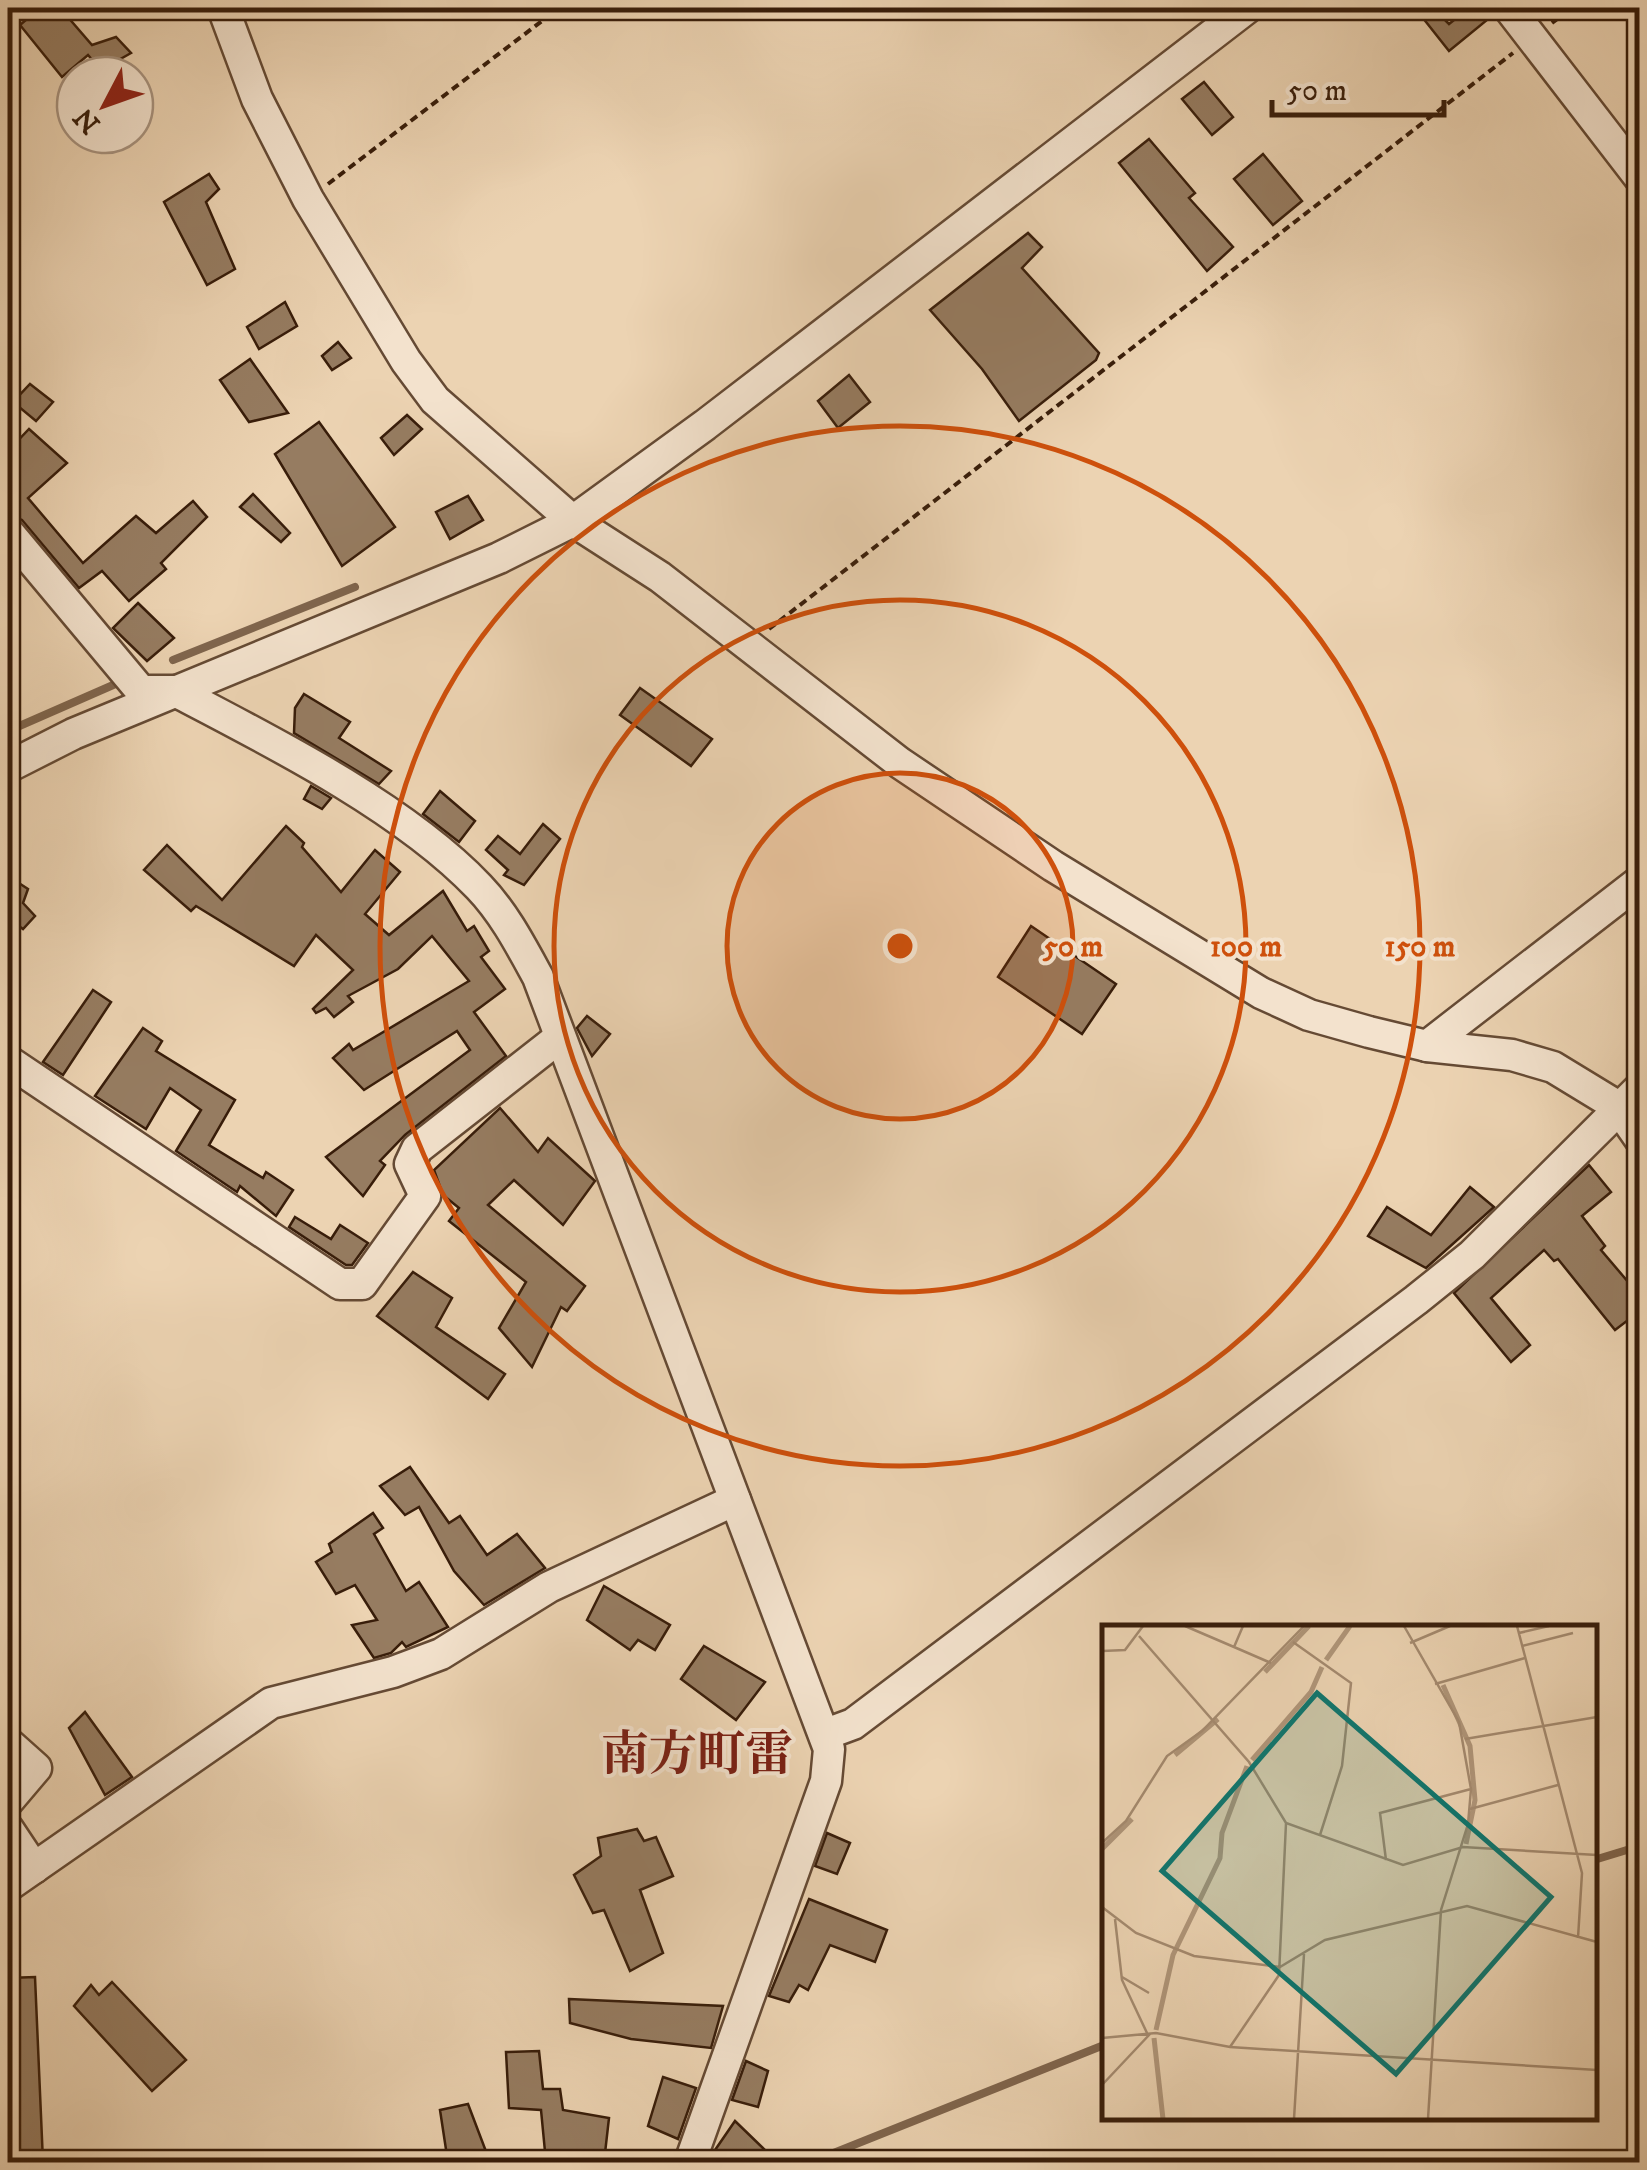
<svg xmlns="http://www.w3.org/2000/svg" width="1647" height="2170" viewBox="0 0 1647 2170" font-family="'IM FELL DW Pica','Noto Serif JP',serif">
<rect width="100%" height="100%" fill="#ecd3b2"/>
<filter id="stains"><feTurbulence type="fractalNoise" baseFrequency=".002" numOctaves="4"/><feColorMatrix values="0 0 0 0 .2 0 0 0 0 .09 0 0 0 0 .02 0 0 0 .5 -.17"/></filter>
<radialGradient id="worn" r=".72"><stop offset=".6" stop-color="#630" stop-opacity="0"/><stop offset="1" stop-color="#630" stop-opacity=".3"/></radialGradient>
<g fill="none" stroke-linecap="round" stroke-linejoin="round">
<!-- stream -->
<g stroke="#7f654d" stroke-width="8">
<polyline points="173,660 355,587"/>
<polyline points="8,731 120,682"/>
<polyline points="1594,1860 1640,1846"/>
<polyline points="811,2162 1104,2045"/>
</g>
</g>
<!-- building -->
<g fill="#967c61" stroke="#381d0a" stroke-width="2.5">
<polygon points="40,8 60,8 92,45 116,37 131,53 101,70 88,55 62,77 20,25"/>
<polygon points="1415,8 1433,8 1449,24 1469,8 1475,8 1487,20 1449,51"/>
<polygon points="1204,82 1233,117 1212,135 1182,99"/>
<polygon points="1149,139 1195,193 1189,198 1233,247 1207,271 1119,163"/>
<polygon points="1263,154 1302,201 1273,225 1234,179"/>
<polygon points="209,174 219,189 206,202 235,269 207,285 164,202"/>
<polygon points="1028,233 1042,247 1022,268 1099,353 1096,360 1019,421 982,369 930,310"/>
<polygon points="285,302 297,326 259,349 247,327"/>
<polygon points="338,342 351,358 332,370 322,356"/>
<polygon points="250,359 288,413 249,422 220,380"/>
<polygon points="849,375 870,402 838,428 818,401"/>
<polygon points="30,384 53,402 36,421 13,402"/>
<polygon points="407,415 422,429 394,455 381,438"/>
<polygon points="319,422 395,527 342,566 275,454"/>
<polygon points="29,429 67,463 28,498 83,563 136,516 156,533 193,501 207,517 161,563 166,569 129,601 102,571 79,588 22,520 8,514 8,474 11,479 18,473 8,451"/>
<polygon points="253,494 290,533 281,542 240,507"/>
<polygon points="468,496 483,520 450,539 436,512"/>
<polygon points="138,603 174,638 147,661 113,628"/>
<polygon points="640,688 712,739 691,766 620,715"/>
<polygon points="304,694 350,722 339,738 391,771 379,784 294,733 295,708"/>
<polygon points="311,786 331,798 322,809 304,799"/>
<polygon points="440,791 475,821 459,842 423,814"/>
<polygon points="543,824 560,839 524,885 504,875 508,870 486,850 498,836 520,854"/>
<polygon points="286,826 304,843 302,847 341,892 375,850 400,872 365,914 389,935 443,891 467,931 474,926 489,951 481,957 505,989 474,1012 506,1056 405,1135 380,1161 385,1165 363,1196 326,1157 470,1050 457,1031 364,1090 333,1058 349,1044 353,1050 469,981 432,936 398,969 348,996 353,1002 334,1017 326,1008 316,1013 313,1009 353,970 316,935 294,966 196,906 191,911 144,870 167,845 222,900"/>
<polygon points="8,876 28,889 23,903 35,916 23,929 16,924 10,939"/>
<polygon points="1031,926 1116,984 1082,1034 998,977"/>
<polygon points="93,990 111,1002 63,1075 43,1062"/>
<polygon points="587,1016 610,1034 592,1056 577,1028"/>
<polygon points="143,1028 162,1041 156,1051 235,1100 209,1145 263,1178 266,1172 293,1190 276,1216 240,1186 237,1192 176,1151 201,1110 170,1088 146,1129 95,1096"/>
<polygon points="500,1108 538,1152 548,1138 595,1181 563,1225 514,1180 488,1205 585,1286 567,1311 561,1307 532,1367 499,1328 526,1282 449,1221 459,1208 443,1195 434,1170"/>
<polygon points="1589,1165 1611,1192 1582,1216 1605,1246 1601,1250 1640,1296 1640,1311 1615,1330 1558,1259 1554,1261 1544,1250 1491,1298 1530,1345 1511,1362 1454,1293"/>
<polygon points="1470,1187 1494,1207 1426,1268 1368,1236 1387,1207 1431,1235"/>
<polygon points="295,1217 331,1239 340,1225 368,1243 352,1265 346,1265 289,1227"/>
<polygon points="413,1272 452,1298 436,1327 505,1374 488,1399 377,1316"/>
<polygon points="410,1467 449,1523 460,1516 487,1555 517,1534 545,1568 484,1605 454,1571 419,1507 405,1515 380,1486"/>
<polygon points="373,1513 383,1528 374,1534 406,1591 419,1582 448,1627 406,1647 402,1642 391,1653 374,1658 352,1625 377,1620 355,1585 336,1594 316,1562 332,1552 329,1544"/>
<polygon points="604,1586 670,1625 655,1650 638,1640 630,1650 587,1620"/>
<polygon points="704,1646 765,1682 736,1720 681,1679"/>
<polygon points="85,1712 132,1777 105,1795 69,1728"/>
<polygon points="637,1829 644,1841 656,1837 673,1876 640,1890 663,1953 630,1971 604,1910 593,1913 574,1875 601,1856 598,1838"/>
<polygon points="827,1833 850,1843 837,1874 815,1866"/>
<polygon points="809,1899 887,1930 875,1962 830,1945 808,1990 799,1985 789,2002 769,1996"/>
<polygon points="35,1977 43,2162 13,2162 8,1978"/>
<polygon points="112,1982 186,2060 152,2091 74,2006 91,1985 99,1995"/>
<polygon points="569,1999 723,2006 711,2048 631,2039 570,2023"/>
<polygon points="539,2051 543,2089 560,2089 563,2110 609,2118 604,2162 546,2162 541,2110 509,2108 506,2052"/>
<polygon points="746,2061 768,2071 758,2107 732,2100"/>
<polygon points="663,2077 696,2088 678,2139 648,2126"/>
<polygon points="468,2104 490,2162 461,2162 460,2156 447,2156 440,2110"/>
<polygon points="735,2121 764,2149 753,2162 736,2162 713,2153"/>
</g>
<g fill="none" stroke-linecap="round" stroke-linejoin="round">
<!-- minor casing -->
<g stroke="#654a34" stroke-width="35">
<g id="minor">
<polyline points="223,8 257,99 308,199 406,361 435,400 573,521 660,577 900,763 1053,866 1261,993 1309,1015 1369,1032 1427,1046 1512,1055 1553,1067 1617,1106 1640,1139"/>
<polyline points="1509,8 1640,178"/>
<path d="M8 532 141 691H175C271 741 404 808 479 887 504 913 521 946 538 977L829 1749 826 1781 690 2162"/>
<polyline points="8,767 73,734 499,558 573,521 705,425 1247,8"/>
<polyline points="1427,1046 1640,881"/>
<polyline points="8,1061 340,1284 362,1284 425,1196 410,1164 417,1149 560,1037"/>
<polyline points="826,1734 853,1724 1416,1300 1472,1255 1640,1088"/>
<polyline points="8,1743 36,1768 8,1801"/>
<polyline points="8,1829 34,1868"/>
<polyline points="8,1886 271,1703 393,1672 441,1654 549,1587 735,1500"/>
</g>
</g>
<!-- path -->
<g stroke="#381d0a" stroke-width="4" stroke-dasharray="8 5" stroke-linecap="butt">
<polyline points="1552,23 1572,8"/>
<polyline points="328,184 559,8"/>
<polyline points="769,629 1513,53"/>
</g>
<!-- minor -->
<use href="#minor" stroke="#f3e2cd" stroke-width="30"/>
</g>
<!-- distance rings -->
<circle cx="900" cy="946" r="173" fill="#ce500c" fill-opacity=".12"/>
<g fill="none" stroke="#ce500c" stroke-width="5">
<circle cx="900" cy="946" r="173"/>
<circle cx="900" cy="946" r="346"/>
<circle cx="900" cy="946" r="520"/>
</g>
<g text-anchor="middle" stroke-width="8" stroke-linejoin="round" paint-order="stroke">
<!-- quarter labels -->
<g font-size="48" font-weight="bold" fill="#7a1f14" stroke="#f3e2cd">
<text x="697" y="1770">南方町雷</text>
</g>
</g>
<!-- overview -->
<g transform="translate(1102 1625)">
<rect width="495" height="495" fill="#ecd3b2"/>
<path fill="none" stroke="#af9579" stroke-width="5" d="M224 35 248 1M163 47 207 1M341 60 368 121 373 175 364 219M73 130 116 94M150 135 209 67 220 42M0 224 30 194M54 405 71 330 118 233 120 208 145 141M52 413 61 494"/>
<path fill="none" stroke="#a48a6f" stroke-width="2.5" d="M83 1 132 22M141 1 132 22 169 38M302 1 357 97 369 164 366 199 339 285 326 494M415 1 480 248 476 313M417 8 447 1M37 11 147 137 184 198 301 240 361 222 495 230M191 17 249 58 240 141 218 210M308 18 348 1M420 21 471 8M0 26 23 25 41 1M333 59 423 33M363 114 495 92M368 184 456 160M0 218 24 196 65 131 100 106 202 1M284 235 278 188 369 164M0 282 34 308 92 331 178 342 223 315 365 281 495 317M13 294 20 355 45 408M20 352 47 368M0 413 54 408 128 422 495 445M128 422 177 350 184 198M0 460 48 409M192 494 202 329"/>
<path fill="#0f766e" fill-opacity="0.15" stroke="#0f766e" stroke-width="5" d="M215 68 449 272 294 449 60 246Z"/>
<rect width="495" height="495" fill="none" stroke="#381d0a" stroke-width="5"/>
</g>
<circle cx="900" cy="946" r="15" fill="#ce500c" stroke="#f3e2cd" stroke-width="5"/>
<g font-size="30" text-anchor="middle" font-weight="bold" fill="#ce500c" stroke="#f3e2cd" stroke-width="8" stroke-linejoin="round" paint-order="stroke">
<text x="1073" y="956">50 m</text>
<text x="1246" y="956">100 m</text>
<text x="1420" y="956">150 m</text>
</g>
<!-- margin -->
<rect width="1647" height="2170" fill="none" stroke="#ecd3b2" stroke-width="40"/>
<rect x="10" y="10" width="1627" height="2150" fill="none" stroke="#381d0a" stroke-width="5"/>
<rect x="20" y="20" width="1607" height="2130" fill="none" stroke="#381d0a" stroke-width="2.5"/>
<!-- north arrow -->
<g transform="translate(105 105) rotate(229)"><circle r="48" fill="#f3e2cd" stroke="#a8937f" stroke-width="2.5"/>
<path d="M0-8L18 38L0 25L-18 38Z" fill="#8f2418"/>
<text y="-15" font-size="28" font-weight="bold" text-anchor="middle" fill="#381d0a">N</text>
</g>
<!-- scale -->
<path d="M1272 100v15h172v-15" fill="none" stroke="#381d0a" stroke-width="5"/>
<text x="1287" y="100" font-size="30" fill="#381d0a" stroke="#f3e2cd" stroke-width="8" paint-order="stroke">50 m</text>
<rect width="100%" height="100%" filter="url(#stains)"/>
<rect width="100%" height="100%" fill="url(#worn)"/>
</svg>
